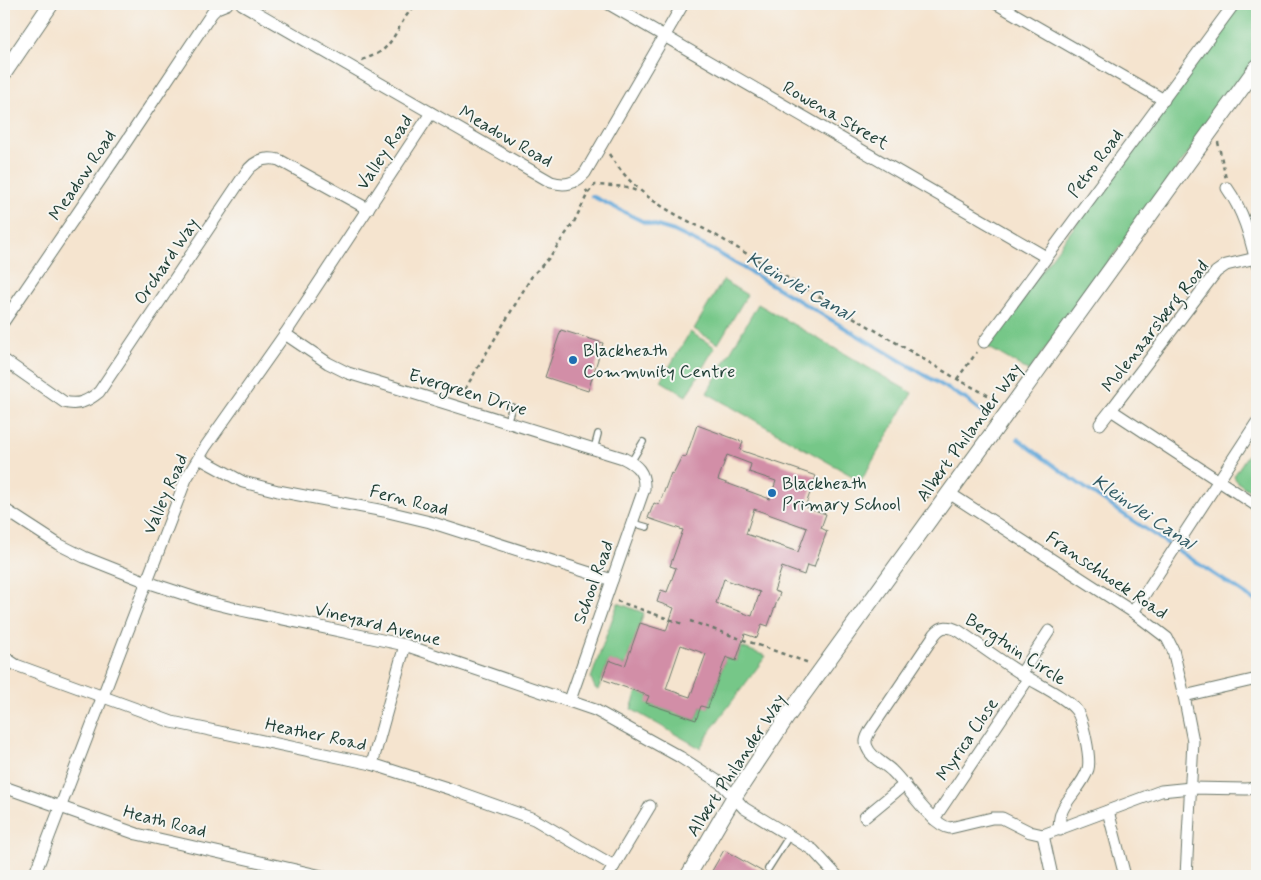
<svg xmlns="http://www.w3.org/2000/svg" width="1261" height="880" viewBox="0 0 1261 880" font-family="Mynerve,sans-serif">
<rect width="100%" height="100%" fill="#f6f6f2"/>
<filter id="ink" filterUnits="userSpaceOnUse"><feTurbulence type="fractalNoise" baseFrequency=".02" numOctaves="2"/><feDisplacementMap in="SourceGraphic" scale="10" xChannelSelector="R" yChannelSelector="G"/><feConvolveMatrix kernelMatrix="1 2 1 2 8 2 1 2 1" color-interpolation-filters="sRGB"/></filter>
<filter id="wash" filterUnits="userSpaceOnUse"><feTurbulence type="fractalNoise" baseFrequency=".0096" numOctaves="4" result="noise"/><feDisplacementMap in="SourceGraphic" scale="20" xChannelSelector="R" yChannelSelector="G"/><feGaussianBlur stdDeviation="1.12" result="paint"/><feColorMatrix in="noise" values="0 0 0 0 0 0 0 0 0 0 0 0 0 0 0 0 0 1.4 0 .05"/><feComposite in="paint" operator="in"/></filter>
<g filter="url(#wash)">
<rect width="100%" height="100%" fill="#f5e4cf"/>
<!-- green -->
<g fill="#76c788" stroke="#4a825e">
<polygon points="1239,4 1257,4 1257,59 1029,371 986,346"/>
<polygon points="723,280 747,295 718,344 694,329"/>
<polygon points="758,304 912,393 861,481 707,393"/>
<polygon points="690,332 715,347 686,396 661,381"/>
<polygon points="1257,440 1257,496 1237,482 1234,476"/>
<polygon points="618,603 644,613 625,666 609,660 598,690 595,688 591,678"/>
<polygon points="741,647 766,656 713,727 700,748 631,709 640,682 652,688 647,703 696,720 701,706 708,708 725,660 723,659 724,657 736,661"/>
</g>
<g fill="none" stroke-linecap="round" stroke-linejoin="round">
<!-- stream -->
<g stroke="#64a9da" stroke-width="4">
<polyline points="592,196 644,222 674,231 713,250 967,400 985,415"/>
<path d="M1018 439C1095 498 1176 549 1257 602"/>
</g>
</g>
<g id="blocks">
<!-- building -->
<g fill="#d28ea7" fill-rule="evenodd">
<polygon points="561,330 603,343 588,391 545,377"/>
<path d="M697 425 743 442 740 450 816 476 805 507 826 514 821 528 827 531 814 567 807 565 804 575 782 567 774 591 780 593 768 626 762 624 757 638 745 634 736 661 726 657 708 708 701 706 696 720 646 703 649 696 602 679 609 660 625 666 640 623 666 631 674 608 657 602 661 590 667 592 676 568 670 566 683 530 648 518 654 503 659 505 671 473 673 474 682 456 686 457ZM727 455 751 464 749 472 776 481 770 499 718 480ZM754 509 807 528 798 552 746 534ZM724 579 760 592 752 616 716 603ZM681 645 706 654 690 697 666 689Z"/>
<polygon points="724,850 770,876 709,876"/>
</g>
</g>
</g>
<g filter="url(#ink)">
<use href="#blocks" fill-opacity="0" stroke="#6a776a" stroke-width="1"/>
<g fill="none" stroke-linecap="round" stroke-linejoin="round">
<!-- service casing -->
<g stroke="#6a776a" stroke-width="8">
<g id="service">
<polyline points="507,422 512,407"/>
<polyline points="594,449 598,434"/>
<polyline points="631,462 643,442"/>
<polyline points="633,523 647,527"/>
<polyline points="768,869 789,836"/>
</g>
</g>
<!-- minor casing -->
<g stroke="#6a776a" stroke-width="13">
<g id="minor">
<path d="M242 4 551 182C565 186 575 184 585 173L683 4"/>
<polyline points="609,4 1046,257"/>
<polyline points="997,4 1164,100"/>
<path d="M1227 188C1244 212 1250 237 1257 265"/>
<polyline points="1256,258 1226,265 1216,272 1111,410 1257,506"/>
<polyline points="4,321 120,151 212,13 217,8 227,4"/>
<path d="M285 334 328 363 348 373 623 458C637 465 645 472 644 489L570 700"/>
<polyline points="984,342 1234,4"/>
<path d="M4 360 64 402C78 406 88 401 99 392L245 174C253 162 264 156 279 160L368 209"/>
<polyline points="1100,424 1111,410"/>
<polyline points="199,458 243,482 278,491 384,511 430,522 612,580"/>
<polyline points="949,493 1133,612 1167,638 1173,650 1184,696 1193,741 1186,876"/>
<polyline points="4,509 58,544 84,557 147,582 208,602 241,610 405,645 595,710 680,757 722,784 744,808 813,850 837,876"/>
<polyline points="1133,612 1257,422"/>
<polyline points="4,657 16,665 172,722 372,764 450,789 534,819 614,866"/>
<polyline points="1021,674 1049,631"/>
<polyline points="1184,696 1257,679"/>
<polyline points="372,764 405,645"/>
<polyline points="4,787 137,834 322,876"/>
<polyline points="1108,811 1125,876"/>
<polyline points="865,817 905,784"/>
<polyline points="934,819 1028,679"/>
<path d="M1060 830C1055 804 1081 792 1088 769 1091 758 1083 719 1076 710 1066 697 1039 685 1025 676 1002 662 981 646 959 631 949 626 942 625 935 634L871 729C868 735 864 740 867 747 871 758 884 763 892 771 906 784 932 826 950 828L992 818H1002L1030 832 1043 835 1161 791 1191 788 1246 789 1257 788"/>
<polyline points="1043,835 1052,876"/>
<polyline points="34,876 186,479 206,446 285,334 431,113"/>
<polyline points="608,876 650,806"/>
</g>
</g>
<!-- tertiary casing -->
<g stroke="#6a776a" stroke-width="17">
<g id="tertiary">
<polyline points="4,73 51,4"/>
<polyline points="688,876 734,797 787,717 1257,67"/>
</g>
</g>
<!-- path -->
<g stroke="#6a776a" stroke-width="2.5" stroke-dasharray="4 4" stroke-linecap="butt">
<path d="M362 60C369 57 379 54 384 49 398 36 402 15 418 4"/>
<polyline points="1218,142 1226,179"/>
<path d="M609 154C637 197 668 211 712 233L957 379 999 401"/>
<polyline points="588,193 595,185 627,187 639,192"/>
<polyline points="957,379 977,352"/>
<polyline points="461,396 532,276 549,258 574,222 588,193 584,187"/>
<polyline points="927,498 943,476"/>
<polyline points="617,601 683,624"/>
<polyline points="690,621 809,663"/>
</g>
<!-- service -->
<use href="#service" stroke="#fff" stroke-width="5.5"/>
<!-- minor -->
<use href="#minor" stroke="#fff" stroke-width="11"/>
<!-- tertiary -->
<use href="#tertiary" stroke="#fff" stroke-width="15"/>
</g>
</g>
<!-- markers -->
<g fill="#1f6fb2" stroke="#f6f6f2" stroke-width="2">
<circle cx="573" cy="360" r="5"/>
<circle cx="772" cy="493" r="5"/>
</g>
<g text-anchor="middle" stroke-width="4" stroke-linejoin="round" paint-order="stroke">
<!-- street labels -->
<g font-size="18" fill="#1f3d34" stroke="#f6f6f2">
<text transform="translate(836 115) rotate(30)" y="6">Rowena Street</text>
<text transform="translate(506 136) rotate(30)" y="6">Meadow Road</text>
<text transform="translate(384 152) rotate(-56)" y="6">Valley Road</text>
<text transform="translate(1095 163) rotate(-53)" y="6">Petro Road</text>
<text transform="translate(82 175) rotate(-56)" y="6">Meadow Road</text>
<text transform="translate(166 261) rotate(-56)" y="6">Orchard Way</text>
<text transform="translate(1155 326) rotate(-52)" y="6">Molenaarsberg Road</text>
<text transform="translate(468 392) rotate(17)" y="6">Evergreen Drive</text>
<text transform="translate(969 432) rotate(-54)" y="6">Albert Philander Way</text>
<text transform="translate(165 494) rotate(-66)" y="6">Valley Road</text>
<text transform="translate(409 500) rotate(14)" y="6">Fern Road</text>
<text transform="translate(1107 575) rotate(34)" y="6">Franschhoek Road</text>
<text transform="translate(593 582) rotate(-70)" y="6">School Road</text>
<text transform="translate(378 624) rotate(14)" y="6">Vineyard Avenue</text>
<text transform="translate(1016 649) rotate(33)" y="6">Bergtuin Circle</text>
<text transform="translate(316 734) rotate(12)" y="6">Heather Road</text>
<text transform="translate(967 739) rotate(-56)" y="6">Myrica Close</text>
<text transform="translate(736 765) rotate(-57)" y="6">Albert Philander Way</text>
<text transform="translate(165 821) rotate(14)" y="6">Heath Road</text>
</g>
<!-- poi labels -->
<g font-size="18" fill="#1f3d34" stroke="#f6f6f2" text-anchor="start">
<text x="583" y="356">Blackheath<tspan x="583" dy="21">Community Centre</tspan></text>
<text x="782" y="489">Blackheath<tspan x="782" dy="21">Primary School</tspan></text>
</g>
<!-- water labels -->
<g font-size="19" font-style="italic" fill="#345d66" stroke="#f6f6f2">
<text transform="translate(800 285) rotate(30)" y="7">Kleinvlei Canal</text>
<text transform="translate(1144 511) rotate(34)" y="7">Kleinvlei Canal</text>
</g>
</g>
<!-- margin -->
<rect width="1261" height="880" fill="none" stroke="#f6f6f2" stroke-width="20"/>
</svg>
